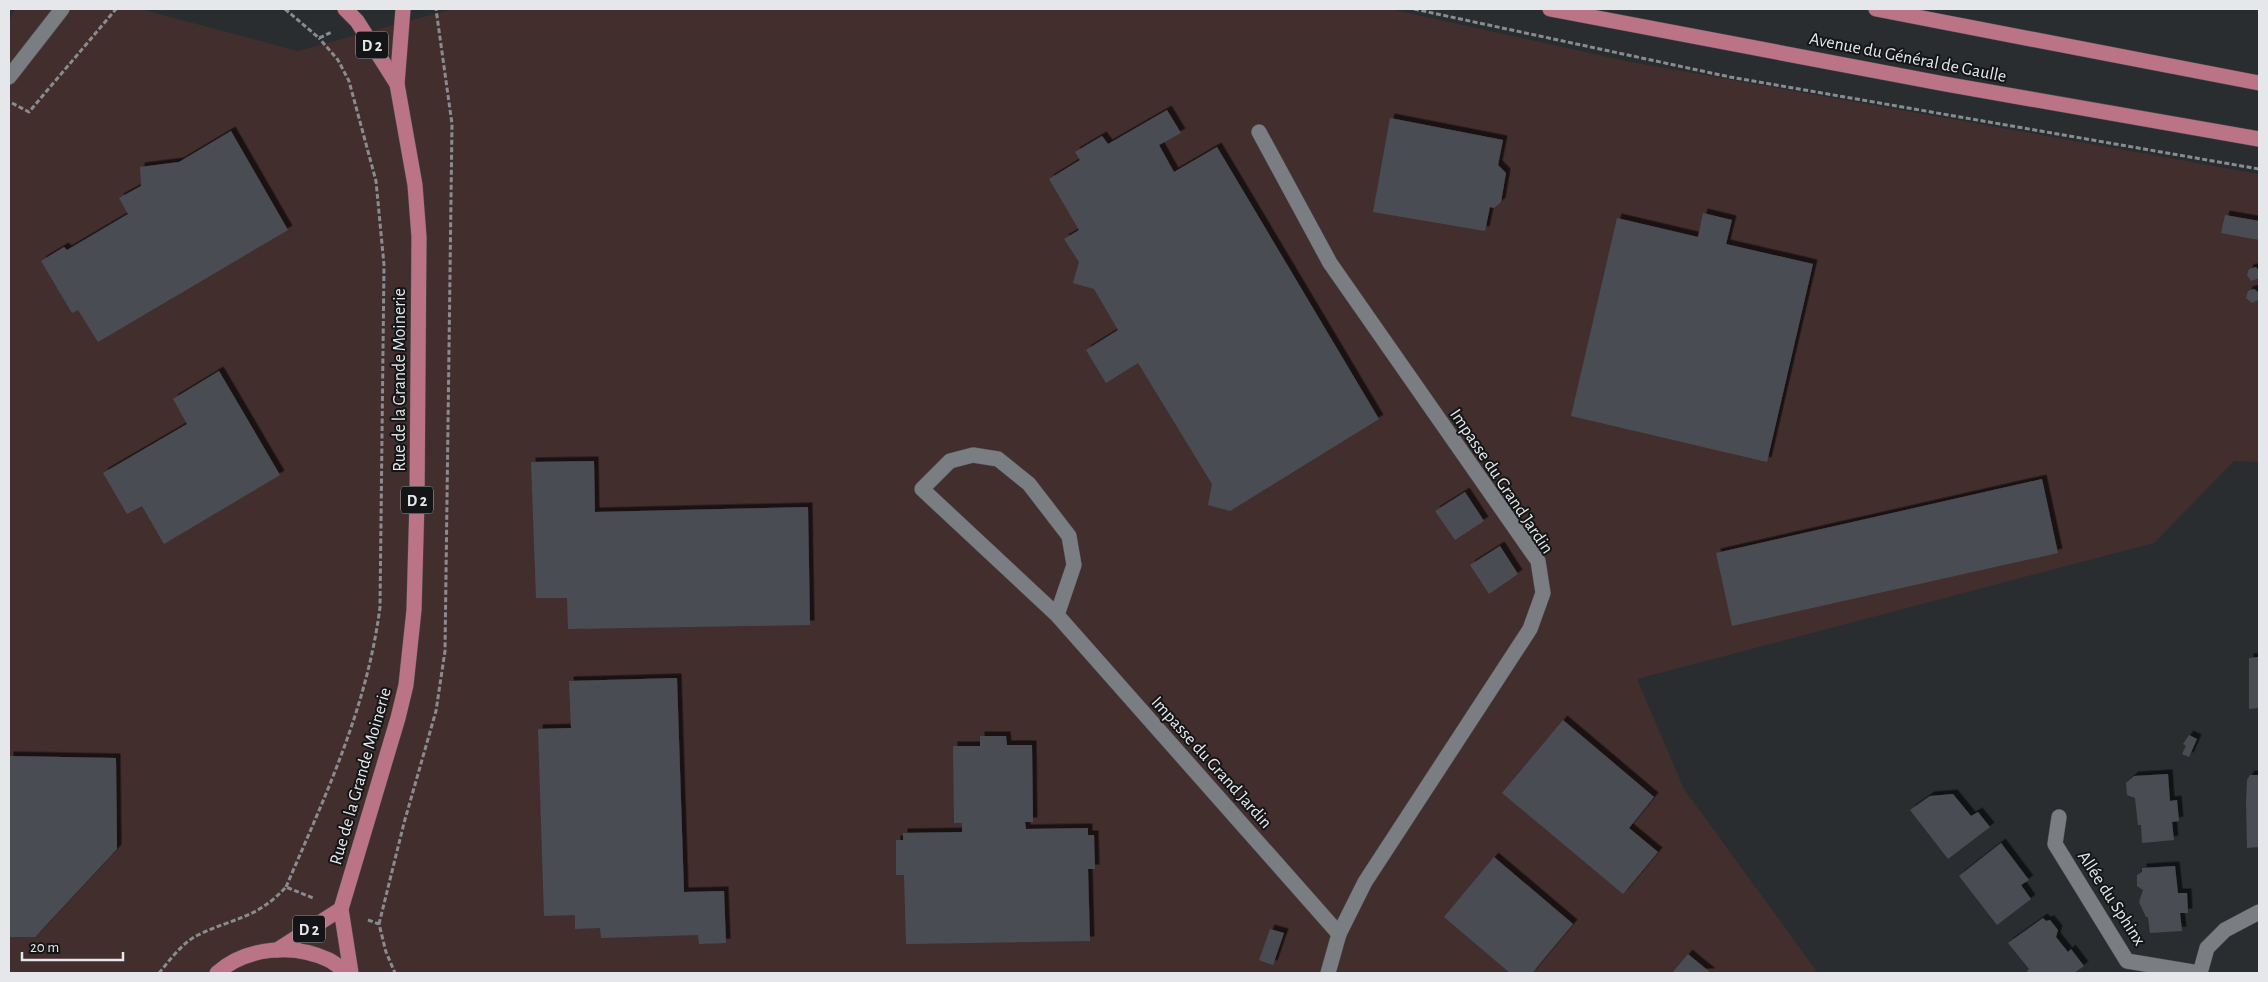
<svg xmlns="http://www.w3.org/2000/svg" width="2268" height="982" viewBox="0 0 2268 982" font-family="'Alegreya Sans',sans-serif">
<defs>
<filter id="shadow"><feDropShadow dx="4.5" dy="-4.5" stdDeviation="0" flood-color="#0009"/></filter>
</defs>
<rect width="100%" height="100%" fill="#292d30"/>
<!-- industrial -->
<polygon fill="#422e2d" points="15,9 140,9 298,51 453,9 1390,9 1631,62 2259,174 2259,462 2234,461 2154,543 1637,679 1684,789 1818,973 9,973 9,21"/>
<!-- building -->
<g fill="#4a4d52" filter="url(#shadow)">
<polygon points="1167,110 1181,133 1159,145 1174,172 1217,147 1379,419 1230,511 1208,505 1212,484 1138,363 1106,383 1086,350 1118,330 1094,289 1073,283 1079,262 1064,239 1079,230 1049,179 1080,160 1075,152 1102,136 1108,144"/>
<polygon points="1390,118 1503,140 1498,165 1506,173 1501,202 1494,208 1490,207 1485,231 1373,212"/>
<polygon points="231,131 288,230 98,342 78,310 72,313 41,261 64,247 67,250 128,214 119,198 141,186 140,167 179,162"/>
<polygon points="1703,213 1732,220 1726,244 1813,264 1767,462 1571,416 1617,218 1698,237"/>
<polygon points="2225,215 2259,221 2259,240 2221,233"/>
<polygon points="2256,267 2259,271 2259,278 2251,281 2247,275 2249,269"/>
<polygon points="2254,289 2259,293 2258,300 2252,303 2246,298 2248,291"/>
<polygon points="219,371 280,475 164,544 142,506 127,514 103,473 187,424 173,399"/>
<polygon points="594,461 595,512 808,507 810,625 568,629 567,598 536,598 531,462"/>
<polygon points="2042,479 2058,553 1732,626 1716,553"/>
<polygon points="1465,492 1484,521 1455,540 1435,511"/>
<polygon points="1500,546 1518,574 1489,594 1470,565"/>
<polygon points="2259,657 2259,708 2249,709 2249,658"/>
<polygon points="677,678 684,892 724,891 726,943 699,944 698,935 601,938 600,928 575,929 575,915 544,916 538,729 571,728 569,681"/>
<polygon points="1563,720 1654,797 1629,828 1658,852 1623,894 1502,793"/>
<polygon points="2189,735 2197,739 2189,757 2182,754 2186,746 2183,744"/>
<polygon points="980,736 1006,736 1007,745 1032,745 1033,822 1025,822 1026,829 1088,828 1088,835 1094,835 1095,869 1088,869 1090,941 906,944 904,875 896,875 896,840 903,840 903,833 962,832 962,823 954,823 953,746 980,746"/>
<polygon points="9,756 116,758 117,849 35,937 9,937"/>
<polygon points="2168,774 2170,801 2177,800 2179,821 2172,822 2174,840 2142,843 2141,825 2138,825 2135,798 2127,795 2126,783 2134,776"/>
<polygon points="2250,775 2259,775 2259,847 2247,848 2246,803 2247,780"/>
<polygon points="1953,794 1971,816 1978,812 1990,827 1948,859 1910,810 1930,796"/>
<polygon points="2001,843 2029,880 2021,885 2031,899 1997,925 1959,876"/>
<polygon points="1494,857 1573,924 1532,973 1510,973 1444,917"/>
<polygon points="2175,866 2178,893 2187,893 2188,913 2180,913 2182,931 2150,933 2148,917 2146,917 2139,902 2143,890 2137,886 2137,875 2142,872 2142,868"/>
<polygon points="2043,918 2046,921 2050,920 2058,930 2056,937 2068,952 2071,949 2084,966 2074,973 2026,973 2029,969 2008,943"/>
<polygon points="1270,929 1284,933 1273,965 1259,960"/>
<polygon points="1688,954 1711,973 1672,973"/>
</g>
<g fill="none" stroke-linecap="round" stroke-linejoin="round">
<!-- street casing -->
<g stroke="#494c4f" stroke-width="16">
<g id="street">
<polyline points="9,77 62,9"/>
<polyline points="1259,132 1330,263 1538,561 1543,593 1530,629 1365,882 1339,934 1328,973"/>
<polyline points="1057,615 1074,565 1069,536 1029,484 998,459 973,455 950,461 922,489 1057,615 1339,934"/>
<polyline points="2059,817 2055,844 2127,961 2199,973"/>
<polyline points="2200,973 2207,948 2225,930 2259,912"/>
</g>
</g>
<!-- primary casing -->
<g stroke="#494c4f" stroke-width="16">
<g id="primary">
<polyline points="345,9 357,21 397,84"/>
<polyline points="1550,9 1945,84 2259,139"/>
<polyline points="1876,9 2259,83"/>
<polyline points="277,950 341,909"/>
<path d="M217 973C246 947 294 943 329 960 336 964 342 969 348 973"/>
<polyline points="351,973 341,909 398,718 406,685 414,610 417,501 419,237 415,185 397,84 403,9"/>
</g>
</g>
<!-- path -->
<g stroke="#898c8f" stroke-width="3" stroke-dasharray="5 2.5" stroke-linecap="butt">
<polyline points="285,9 319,38 332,32"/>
<polyline points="1414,9 1730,77 2259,169"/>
<polyline points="12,103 29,112 116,9"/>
<path d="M286 887C326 794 367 708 380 607L384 265 376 181 349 81 338 60 319 38"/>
<polyline points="368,920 379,924 386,952 395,973"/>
<polyline points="379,924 404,823 436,711 445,651 452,124 436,9"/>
<path d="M159 973C170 960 182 943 198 935 235 917 255 920 286 887L313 898"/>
</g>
<!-- street -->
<use href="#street" stroke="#7a7e83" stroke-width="15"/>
<!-- primary -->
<use href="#primary" stroke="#ba7486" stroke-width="15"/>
</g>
<g text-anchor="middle" stroke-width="4" stroke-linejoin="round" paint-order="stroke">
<!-- shield labels -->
<g fill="#131516" stroke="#a6a8aa" stroke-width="1">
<rect x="356" y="31.5" width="32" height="27" rx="4"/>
<rect x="401" y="486.5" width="32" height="27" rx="4"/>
<rect x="293" y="915.5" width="32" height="27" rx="4"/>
</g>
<g font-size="16" font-weight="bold" fill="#e5e7ea">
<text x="372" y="51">D 2</text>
<text x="417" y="506">D 2</text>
<text x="309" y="935">D 2</text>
</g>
<!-- street labels -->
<g font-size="18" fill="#e5e7ea" stroke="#131516">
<text transform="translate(1908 57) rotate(11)" y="6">Avenue du Général de Gaulle</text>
<text transform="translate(399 380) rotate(-90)" y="6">Rue de la Grande Moinerie</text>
<text transform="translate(1502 481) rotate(56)" y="6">Impasse du Grand Jardin</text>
<text transform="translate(1212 762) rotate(48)" y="6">Impasse du Grand Jardin</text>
<text transform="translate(360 776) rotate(-74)" y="6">Rue de la Grande Moinerie</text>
<text transform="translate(2112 898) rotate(57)" y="6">Allée du Sphinx</text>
</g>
</g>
<!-- border -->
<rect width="2268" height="982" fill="none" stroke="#e5e7ea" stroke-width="20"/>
<!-- scale -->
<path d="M22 952v8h101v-8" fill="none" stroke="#e5e7ea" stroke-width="2.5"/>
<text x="30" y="952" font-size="15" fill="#e5e7ea" stroke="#131516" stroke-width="4" paint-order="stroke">20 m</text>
</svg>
